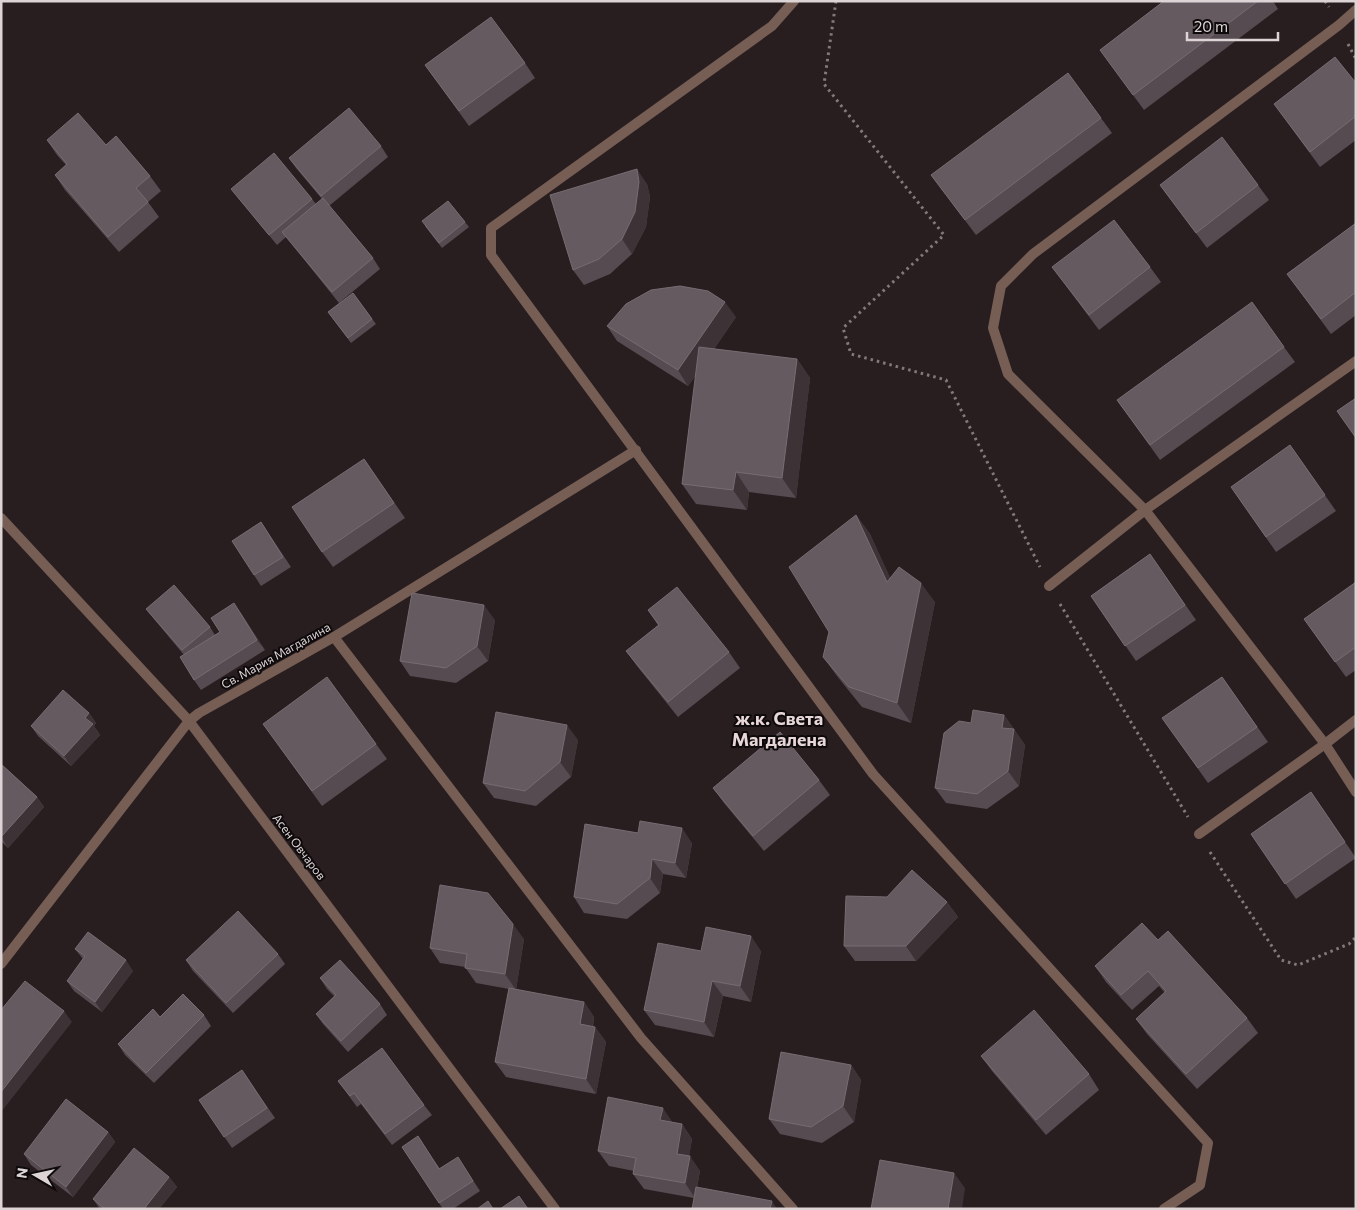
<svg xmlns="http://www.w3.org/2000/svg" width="1357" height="1210" viewBox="0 0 1357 1210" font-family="Commissioner,sans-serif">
<rect width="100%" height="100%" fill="#291e1f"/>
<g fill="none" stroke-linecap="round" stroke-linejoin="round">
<!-- path -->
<g stroke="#83797a" stroke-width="3" stroke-dasharray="2.5 4" stroke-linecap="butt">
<polyline points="836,1 824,84 944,235 843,328 851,354 946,380 1040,567"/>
<polyline points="1325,1 1329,7"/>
<polyline points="1348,44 1356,59"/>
<polyline points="1060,604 1188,817"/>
<polyline points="1210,852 1281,960 1298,965 1349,944 1356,937"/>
</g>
<!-- street -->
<g stroke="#765e55" stroke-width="10">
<polyline points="794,1 772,26 491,228 491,255 873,774 1208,1143 1200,1185 1164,1209"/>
<polyline points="1356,10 1339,25 1033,254 1001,286 993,328 1008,374 1145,510 1325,744 1356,792"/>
<polyline points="1,518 189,721 555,1209"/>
<polyline points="1049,586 1145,510 1356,361"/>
<polyline points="334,637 641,1038 793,1209"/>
<polyline points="1199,834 1325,744 1356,720"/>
<polyline points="1,964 189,721 199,713 334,637 636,450"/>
</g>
</g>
<!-- wall -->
<g fill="#554b51">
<polygon points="1164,1 1273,1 1278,9 1144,110 1100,50"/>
<polygon points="525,63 535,78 469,126 425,65"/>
<polygon points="1356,83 1356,140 1320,167 1274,104"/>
<polygon points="1101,118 1112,133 976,235 931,175"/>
<polygon points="47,140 150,176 161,191 148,202 159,217 119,252 65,190 55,175 66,165 57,155"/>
<polygon points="381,146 388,157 329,206 373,258 380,269 339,303 286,237 277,245 239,199 231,189 312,199 316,204 322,199 296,168 289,158"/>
<polygon points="647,184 650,197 646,227 632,254 610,274 584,285 573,270"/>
<polygon points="1160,185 1258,185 1269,200 1207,248"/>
<polygon points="448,201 469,227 442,248 425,226"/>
<polygon points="1356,223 1356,315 1331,334 1287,274"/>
<polygon points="1052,267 1150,267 1161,282 1099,330"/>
<polygon points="353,293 376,324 351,343 328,312"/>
<polygon points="736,317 714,349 797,359 810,378 796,498 749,492 747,510 696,504 682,484 696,375 688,386 617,341 607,326"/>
<polygon points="1284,347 1295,362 1160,460 1117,400"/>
<polygon points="1290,445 1336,511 1276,552 1231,487"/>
<polygon points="364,459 405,518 333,567 322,552"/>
<polygon points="856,515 870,534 890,578 935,602 911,723 862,707 837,676 823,657"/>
<polygon points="261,522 291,567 261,586 254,575"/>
<polygon points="1150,554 1196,620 1136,661 1091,596"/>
<polygon points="1356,582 1356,670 1346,677 1304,619"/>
<polygon points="146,609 210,627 215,635 220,632 241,613 265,650 201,690 194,680 184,655 154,619"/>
<polygon points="648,610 729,652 740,668 678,717 637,666 626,651 658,625"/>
<polygon points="495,620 488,661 456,683 410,676 400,661"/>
<polygon points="1222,677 1268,742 1208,783 1162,718"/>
<polygon points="89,713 96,723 94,726 100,735 71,766 38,736 31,726"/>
<polygon points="1004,715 1025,745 1019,786 987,809 946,803 935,788 971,723"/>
<polygon points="263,724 376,744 387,759 322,806"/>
<polygon points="578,740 571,777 536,806 494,798 483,783"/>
<polygon points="1,764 37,797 44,807 8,848 1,841"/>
<polygon points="819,780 830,795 764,851 724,803 713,788"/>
<polygon points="1311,792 1356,858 1296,899 1251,834"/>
<polygon points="585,824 692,843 686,878 663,874 660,893 627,919 584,913 574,897"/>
<polygon points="947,902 958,917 916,961 855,961 844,946"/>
<polygon points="524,939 516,990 584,1002 594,1017 593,1027 595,1027 606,1042 596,1094 506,1077 495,1062 509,989 476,983 465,967 440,963 430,948"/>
<polygon points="1158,940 1247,1018 1258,1033 1197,1089 1147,1034 1136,1019 1165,993 1159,986 1132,1010 1106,982 1095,966"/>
<polygon points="75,949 133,971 102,1012 74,991 67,981 83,959"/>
<polygon points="701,951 761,951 751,1002 723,996 714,1037 655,1025 644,1010"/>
<polygon points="278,954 285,964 233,1013 193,971 186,960"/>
<polygon points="320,978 380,1004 387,1015 348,1052 323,1024 316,1014 334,996 327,989"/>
<polygon points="204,1015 211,1026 154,1083 125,1055 118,1044 160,1017"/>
<polygon points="981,1056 1089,1074 1099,1090 1046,1135 992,1071"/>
<polygon points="851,1065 861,1080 854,1122 822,1143 780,1134 769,1119"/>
<polygon points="242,1070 275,1118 232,1148 199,1100"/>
<polygon points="338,1081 424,1105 432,1115 392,1145 361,1104 357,1107"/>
<polygon points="673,1122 682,1124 692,1139 689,1156 700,1171 697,1188 694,1198 644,1189 633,1174 634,1171 609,1166 598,1151"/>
<polygon points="108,1132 115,1142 73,1197 31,1165 24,1154"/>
<polygon points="402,1147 425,1147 440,1169 465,1168 480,1191 453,1209 443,1209"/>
<polygon points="169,1177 177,1187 159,1209 100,1209 93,1199"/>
</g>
<!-- shaded-wall -->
<g fill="#3d3337">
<polygon points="637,169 647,184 650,197 646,227 632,254 622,239"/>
<polygon points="725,302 736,317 688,386 678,370"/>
<polygon points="797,359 810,378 796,498 782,478"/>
<polygon points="736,472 749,492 747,510 733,490"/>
<polygon points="856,515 870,534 901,601 887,582"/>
<polygon points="921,583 935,602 911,723 897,703"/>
<polygon points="234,603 241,613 265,650 257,640"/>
<polygon points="484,605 495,620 488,661 477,646"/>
<polygon points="89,713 96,723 94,726 100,735 71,766 64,756 85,718"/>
<polygon points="1004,715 1025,745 1019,786 1008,771 1002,728"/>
<polygon points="567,725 578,740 571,777 560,762"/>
<polygon points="37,797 44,807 8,848 1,837"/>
<polygon points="682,828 692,843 686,878 675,863"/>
<polygon points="652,859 663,874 660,893 650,878"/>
<polygon points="947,902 958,917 916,961 906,946"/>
<polygon points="513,924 524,939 516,990 505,974"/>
<polygon points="751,936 761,951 751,1002 740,986"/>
<polygon points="126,960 133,971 102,1012 95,1002"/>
<polygon points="712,981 723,996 714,1037 704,1022"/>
<polygon points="584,1002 594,1017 590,1039 580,1024"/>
<polygon points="64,1011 72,1022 1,1112 1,1092"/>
<polygon points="595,1027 606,1042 596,1094 586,1079"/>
<polygon points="851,1065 861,1080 854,1122 843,1106"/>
<polygon points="663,1108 673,1123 660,1120"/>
<polygon points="682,1124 692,1139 687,1169 677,1154"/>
<polygon points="108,1132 115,1142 73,1197 66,1187"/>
<polygon points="690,1156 700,1171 695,1198 685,1183"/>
<polygon points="954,1173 965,1188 962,1209 948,1209"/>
<polygon points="169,1177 177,1187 159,1209 144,1209"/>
<polygon points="772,1201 777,1209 770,1209"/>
</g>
<!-- building -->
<g fill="#645a5f" stroke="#766d72">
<polygon points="1164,1 1258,1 1133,95 1100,50"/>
<polygon points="491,17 525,63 459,111 425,65"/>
<polygon points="1335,57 1356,83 1356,116 1310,152 1274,104"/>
<polygon points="1068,73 1101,118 965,220 931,175"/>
<polygon points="349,108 381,146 321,196 289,158"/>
<polygon points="78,113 106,145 116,136 150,176 136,188 148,202 108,237 55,175 67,164 47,140"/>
<polygon points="1222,137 1258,185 1196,233 1160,185"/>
<polygon points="274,153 312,199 269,235 231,189"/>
<polygon points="637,169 639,182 635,212 622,239 599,259 573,270 550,195"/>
<polygon points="323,198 373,258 332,292 282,232"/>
<polygon points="448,201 465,222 439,243 422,221"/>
<polygon points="1114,220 1150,267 1089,315 1052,267"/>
<polygon points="1356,223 1356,292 1321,319 1287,274"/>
<polygon points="680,286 708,291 725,302 678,370 607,326 626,304 651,290"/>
<polygon points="353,293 372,319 348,338 328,312"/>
<polygon points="1252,302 1284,347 1150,445 1117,400"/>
<polygon points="699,347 797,359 782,478 736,472 733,490 682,484"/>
<polygon points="1356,398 1356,438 1337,411"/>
<polygon points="1290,445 1325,495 1266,537 1231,487"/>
<polygon points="364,459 394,503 322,552 292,507"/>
<polygon points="856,515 887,582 899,567 921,583 897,703 849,687 823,657 829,632 789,567"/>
<polygon points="261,522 283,557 254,575 232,541"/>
<polygon points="1150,554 1185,605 1125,646 1091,596"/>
<polygon points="1356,582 1356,647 1335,662 1304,619"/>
<polygon points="174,585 210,627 182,650 146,609"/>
<polygon points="677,587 729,652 668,702 626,651 659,625 648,610"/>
<polygon points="412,593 484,605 477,646 446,668 400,661"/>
<polygon points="234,603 257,640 194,680 180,657 220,632 211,618"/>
<polygon points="327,677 376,744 312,791 263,724"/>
<polygon points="1222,677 1257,727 1198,768 1162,718"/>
<polygon points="63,690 89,713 85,718 93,724 64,756 31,726"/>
<polygon points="973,710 1004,715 1002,728 1014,729 1008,771 977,794 935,788 944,733 959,721 971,723"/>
<polygon points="496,712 567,725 560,762 525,791 483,783"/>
<polygon points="780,732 819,780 753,836 713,788"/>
<polygon points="1,764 37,797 1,837"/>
<polygon points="1311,792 1345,842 1285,884 1251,834"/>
<polygon points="640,821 682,828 675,863 652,859 650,878 617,904 574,897 585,824 638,833"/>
<polygon points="912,870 947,902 906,946 844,946 846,896 887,897"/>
<polygon points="440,885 488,893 513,924 505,974 465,968 467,954 430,948"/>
<polygon points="238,911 278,954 226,1003 186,960"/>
<polygon points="1142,923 1158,940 1168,931 1247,1018 1186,1074 1136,1019 1166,991 1148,971 1121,995 1095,966"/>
<polygon points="706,927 751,936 740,986 712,981 704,1022 644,1010 658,943 701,951"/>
<polygon points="88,932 126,960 95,1002 67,981 85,956 75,949"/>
<polygon points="340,960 380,1004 341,1041 316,1014 336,995 320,978"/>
<polygon points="25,981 64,1011 1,1092 1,1010"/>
<polygon points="509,988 584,1002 580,1024 595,1027 586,1079 495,1062"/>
<polygon points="183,994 204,1015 146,1073 118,1044 153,1009 160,1017"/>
<polygon points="1034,1010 1089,1074 1036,1120 981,1056"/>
<polygon points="382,1048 424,1105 385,1134 354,1093 350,1096 338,1081"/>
<polygon points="781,1052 851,1065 843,1106 811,1127 769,1119"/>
<polygon points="242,1070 267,1108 224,1137 199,1100"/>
<polygon points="608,1097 663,1108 660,1120 682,1124 677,1154 690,1156 685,1183 633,1174 636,1158 598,1151"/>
<polygon points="66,1099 108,1132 66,1187 24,1154"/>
<polygon points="418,1136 439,1169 458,1157 473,1181 439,1203 402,1147"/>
<polygon points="134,1148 169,1177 144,1209 105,1209 93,1199"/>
<polygon points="880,1160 954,1173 948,1209 871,1209"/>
<polygon points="696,1187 772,1201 770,1209 692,1209"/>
<polygon points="519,1196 528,1209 500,1209"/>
<polygon points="488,1201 493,1209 477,1209"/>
</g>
<g text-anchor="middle" stroke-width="4" stroke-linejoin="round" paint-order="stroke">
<!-- street labels -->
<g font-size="12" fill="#dcd4d5" stroke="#0e090a">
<text transform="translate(276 656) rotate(-29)" y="4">Св. Мария Магдалина</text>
<text transform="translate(299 847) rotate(53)" y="4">Асен Овчаров</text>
</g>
<!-- district labels -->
<g font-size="18" font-weight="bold" fill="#e7d7d9" stroke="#0e090a">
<text x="779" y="725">ж.к. Света<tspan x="779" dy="21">Магдалена</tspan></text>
</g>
</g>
<!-- border -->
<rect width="1357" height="1210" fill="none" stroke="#dcd4d5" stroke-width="5"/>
<!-- north arrow -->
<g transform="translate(35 1175) rotate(279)" stroke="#0e090a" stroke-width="4" paint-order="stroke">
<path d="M0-4L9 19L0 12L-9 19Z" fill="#dcd4d5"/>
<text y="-8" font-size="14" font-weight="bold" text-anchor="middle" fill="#dcd4d5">N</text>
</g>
<!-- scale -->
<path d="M1187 32v8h91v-8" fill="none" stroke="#dcd4d5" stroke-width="2.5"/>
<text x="1194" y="32" font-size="15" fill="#dcd4d5" stroke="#0e090a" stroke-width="4" paint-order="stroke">20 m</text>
</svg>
